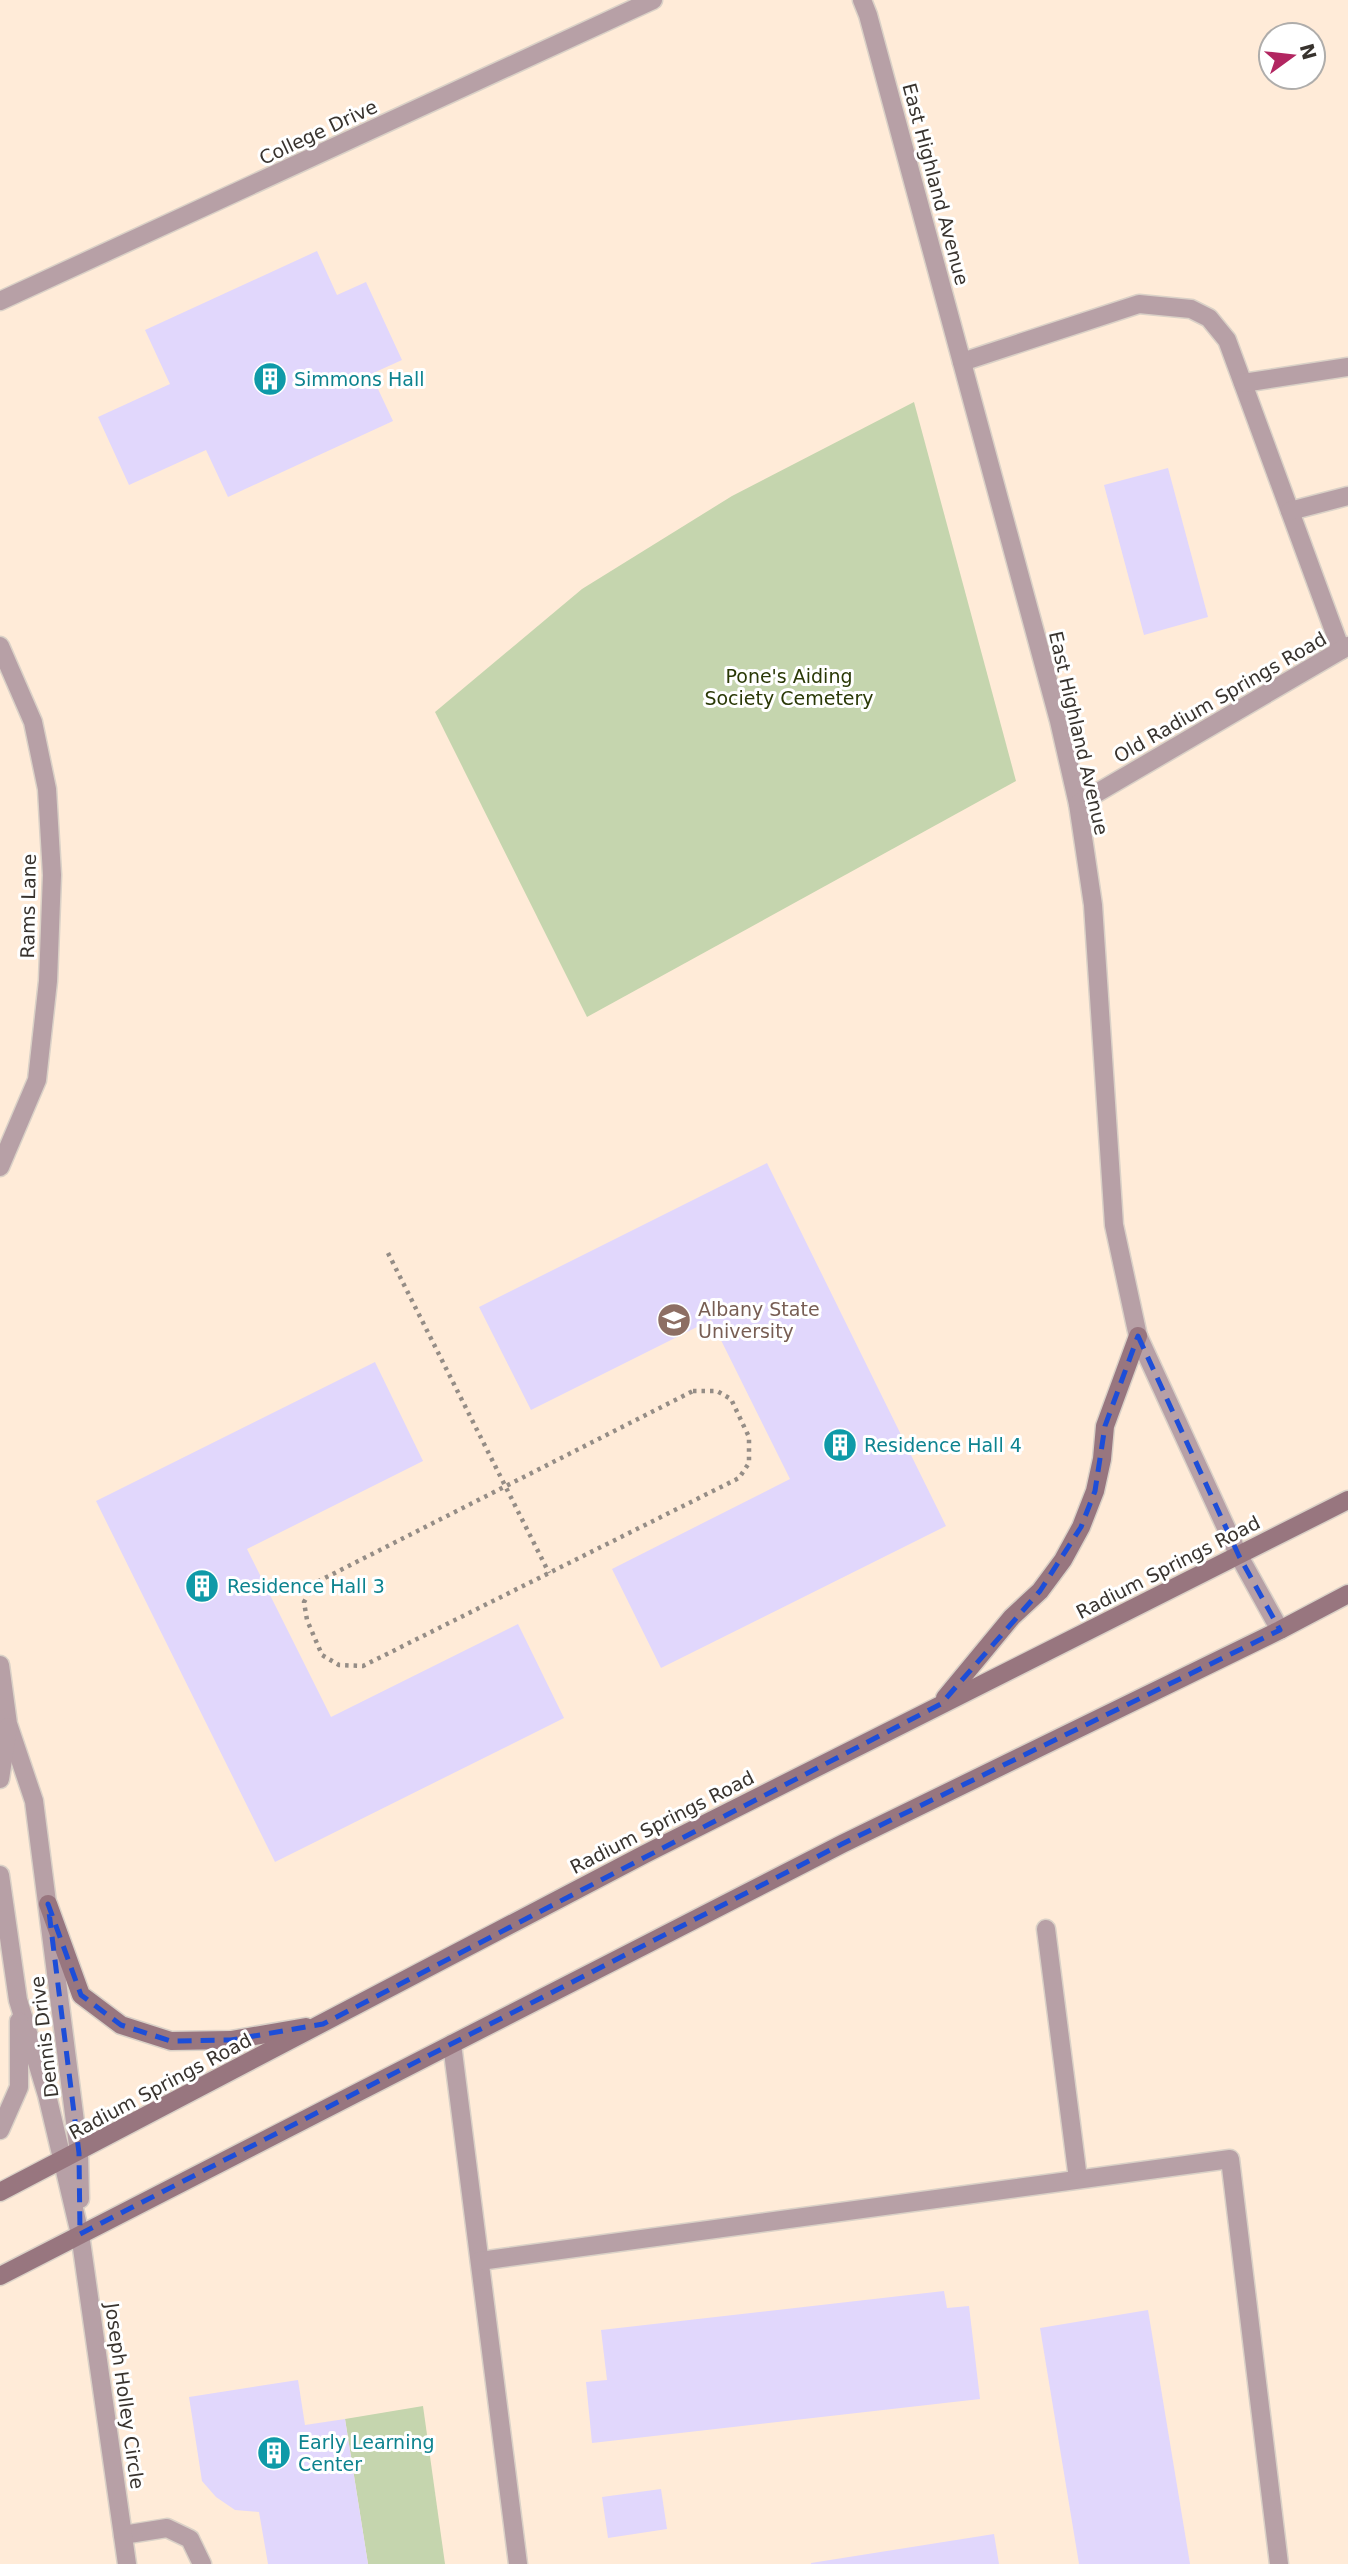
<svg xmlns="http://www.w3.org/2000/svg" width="1348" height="2564" viewBox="0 0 1348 2564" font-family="'DejaVu Sans',sans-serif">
<rect width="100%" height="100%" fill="#fef4e9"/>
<!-- built -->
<path fill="#ffebd8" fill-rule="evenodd" d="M0 0H1348V2564H0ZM1271 35H1313V77H1271Z"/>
<!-- green -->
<g fill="#c5d5ae">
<polygon points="914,402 1016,781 587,1017 435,712 582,589 732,496"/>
<polygon points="423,2406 445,2564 368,2564 345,2419"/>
</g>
<!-- building -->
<g fill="#e1d7fc">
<polygon points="317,251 337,295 366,282 402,360 371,374 393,421 228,497 206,450 129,485 98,417 170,384 145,330"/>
<polygon points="1168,468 1208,617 1144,635 1104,485"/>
<polygon points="767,1163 946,1526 661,1668 612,1569 790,1479 711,1320 531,1410 479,1307"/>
<polygon points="375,1362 423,1461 247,1549 331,1717 518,1624 564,1718 275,1862 96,1501"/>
<polygon points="944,2291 947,2308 969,2306 980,2399 592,2443 586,2382 607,2380 601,2330"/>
<polygon points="1148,2310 1190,2564 1079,2564 1040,2328"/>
<polygon points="298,2380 305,2425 345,2419 368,2564 268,2564 259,2512 235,2510 216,2497 202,2481 189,2397"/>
<polygon points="661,2489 667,2529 608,2538 602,2497"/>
<polygon points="994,2534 999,2564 811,2564 811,2563"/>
</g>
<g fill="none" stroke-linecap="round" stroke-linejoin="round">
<!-- service casing -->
<g stroke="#dad1c7" stroke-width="21">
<g id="service">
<polyline points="962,362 1139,304 1191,309 1209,318 1227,340 1341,650"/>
<polyline points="1243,383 1348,367"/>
<polyline points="1290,511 1348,496"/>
<polyline points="0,646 33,722 47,789 52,875 48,981 37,1080 0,1167"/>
<polyline points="1046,1929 1078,2179"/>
<polyline points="452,2044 518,2564"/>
<polyline points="480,2261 1230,2159 1279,2564"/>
<polyline points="123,2535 167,2528 190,2539 202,2564"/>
</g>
</g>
<!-- minor casing -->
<g stroke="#dad1c7" stroke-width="21">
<g id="minor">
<polyline points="862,0 868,15 1059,721 1078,804 1093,905 1114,1225 1138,1336 1239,1556 1280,1630"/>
<polyline points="0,301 653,0"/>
<polyline points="1078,804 1348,646"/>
<polyline points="0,1665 8,1724 34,1801 79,2153 80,2199"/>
<polyline points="0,1779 8,1727"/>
<polyline points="0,1875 18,2000 47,2095 80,2234 127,2564"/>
<polyline points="0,2130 19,2087 19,2021"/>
</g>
</g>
<!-- secondary casing -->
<g stroke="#dad1c7" stroke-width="21">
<g id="secondary">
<polyline points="945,1698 1012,1617 1040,1591 1063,1560 1081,1527 1095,1491 1102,1459 1105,1426 1138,1336"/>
<polyline points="48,1904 81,1995 121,2025 171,2041 231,2040 306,2027"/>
<polyline points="0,2192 645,1854 1348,1500"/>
<polyline points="0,2276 842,1844 1280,1630 1348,1594"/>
</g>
</g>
<!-- path -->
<g stroke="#958d86" stroke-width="4.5" stroke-dasharray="3.5 5" stroke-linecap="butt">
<polyline points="388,1253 549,1573"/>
<polygon points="693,1391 717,1391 731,1399 749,1437 749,1463 739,1478 363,1666 339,1665 322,1655 307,1620 304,1602 315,1583"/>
</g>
<!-- service -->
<use href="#service" stroke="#b7a0a6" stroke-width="18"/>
<!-- minor -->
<use href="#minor" stroke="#b7a0a6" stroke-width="18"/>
<!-- secondary -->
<use href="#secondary" stroke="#98767f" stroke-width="18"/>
</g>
<!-- marked area -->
<path fill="none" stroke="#1d4ed8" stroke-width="5" stroke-dasharray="14 9" stroke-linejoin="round" d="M1138 1336 1239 1556 1280 1630 842 1844 80 2234 79 2153 48 1904 81 1995 121 2025 171 2041 231 2040 323 2024 941 1704 1040 1591 1081 1527 1095 1491 1105 1426Z"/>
<!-- icons -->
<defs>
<g id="building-disc" transform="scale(1.75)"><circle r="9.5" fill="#0f9aa8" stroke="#fff"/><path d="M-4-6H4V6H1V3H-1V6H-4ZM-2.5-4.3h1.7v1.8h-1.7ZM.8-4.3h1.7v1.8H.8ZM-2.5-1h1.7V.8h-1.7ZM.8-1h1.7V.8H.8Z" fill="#fff"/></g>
<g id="university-disc" transform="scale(1.75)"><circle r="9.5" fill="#8d6e63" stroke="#fff"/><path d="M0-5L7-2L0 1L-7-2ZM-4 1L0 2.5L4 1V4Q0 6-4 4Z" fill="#fff"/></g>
</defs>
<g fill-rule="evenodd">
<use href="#building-disc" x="270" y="379"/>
<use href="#university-disc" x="674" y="1320"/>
<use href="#building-disc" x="840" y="1445"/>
<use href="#building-disc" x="202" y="1586"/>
<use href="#building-disc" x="274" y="2453"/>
</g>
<g text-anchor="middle" stroke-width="6" stroke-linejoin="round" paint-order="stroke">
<!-- street labels -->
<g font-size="19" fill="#38332e" stroke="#fff">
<text transform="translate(318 132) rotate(-25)" y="7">College Drive</text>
<text transform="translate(936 184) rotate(75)" y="7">East Highland Avenue</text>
<text transform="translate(1220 697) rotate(-30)" y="7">Old Radium Springs Road</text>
<text transform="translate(1079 733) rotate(77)" y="7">East Highland Avenue</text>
<text transform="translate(28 906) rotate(-89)" y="7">Rams Lane</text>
<text transform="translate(1168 1567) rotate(-27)" y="7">Radium Springs Road</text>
<text transform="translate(662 1822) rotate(-27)" y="7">Radium Springs Road</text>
<text transform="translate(44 2037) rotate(-97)" y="7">Dennis Drive</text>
<text transform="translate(160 2086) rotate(-28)" y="7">Radium Springs Road</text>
<text transform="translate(125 2396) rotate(82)" y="7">Joseph Holley Circle</text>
</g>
<!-- culture labels -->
<g font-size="19" fill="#0d838f" stroke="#fff" text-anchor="start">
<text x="294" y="386">Simmons Hall</text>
<text x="864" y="1452">Residence Hall 4</text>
<text x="227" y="1593">Residence Hall 3</text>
<text x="298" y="2449">Early Learning<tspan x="298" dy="22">Center</tspan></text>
</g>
<!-- park labels -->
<g font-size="19" fill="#2a3906" stroke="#fff">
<text x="789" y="683">Pone's Aiding<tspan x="789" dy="22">Society Cemetery</tspan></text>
</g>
<!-- education labels -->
<g font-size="19" fill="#785e54" stroke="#fff" text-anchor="start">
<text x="698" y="1316">Albany State<tspan x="698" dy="22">University</tspan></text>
</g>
</g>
<!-- north arrow -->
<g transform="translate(1292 56) rotate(75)"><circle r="33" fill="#ffffff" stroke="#afadab" stroke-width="2"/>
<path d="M0-5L12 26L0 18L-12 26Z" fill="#b22661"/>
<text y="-10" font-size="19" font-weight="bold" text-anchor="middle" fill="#38332e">N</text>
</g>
</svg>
